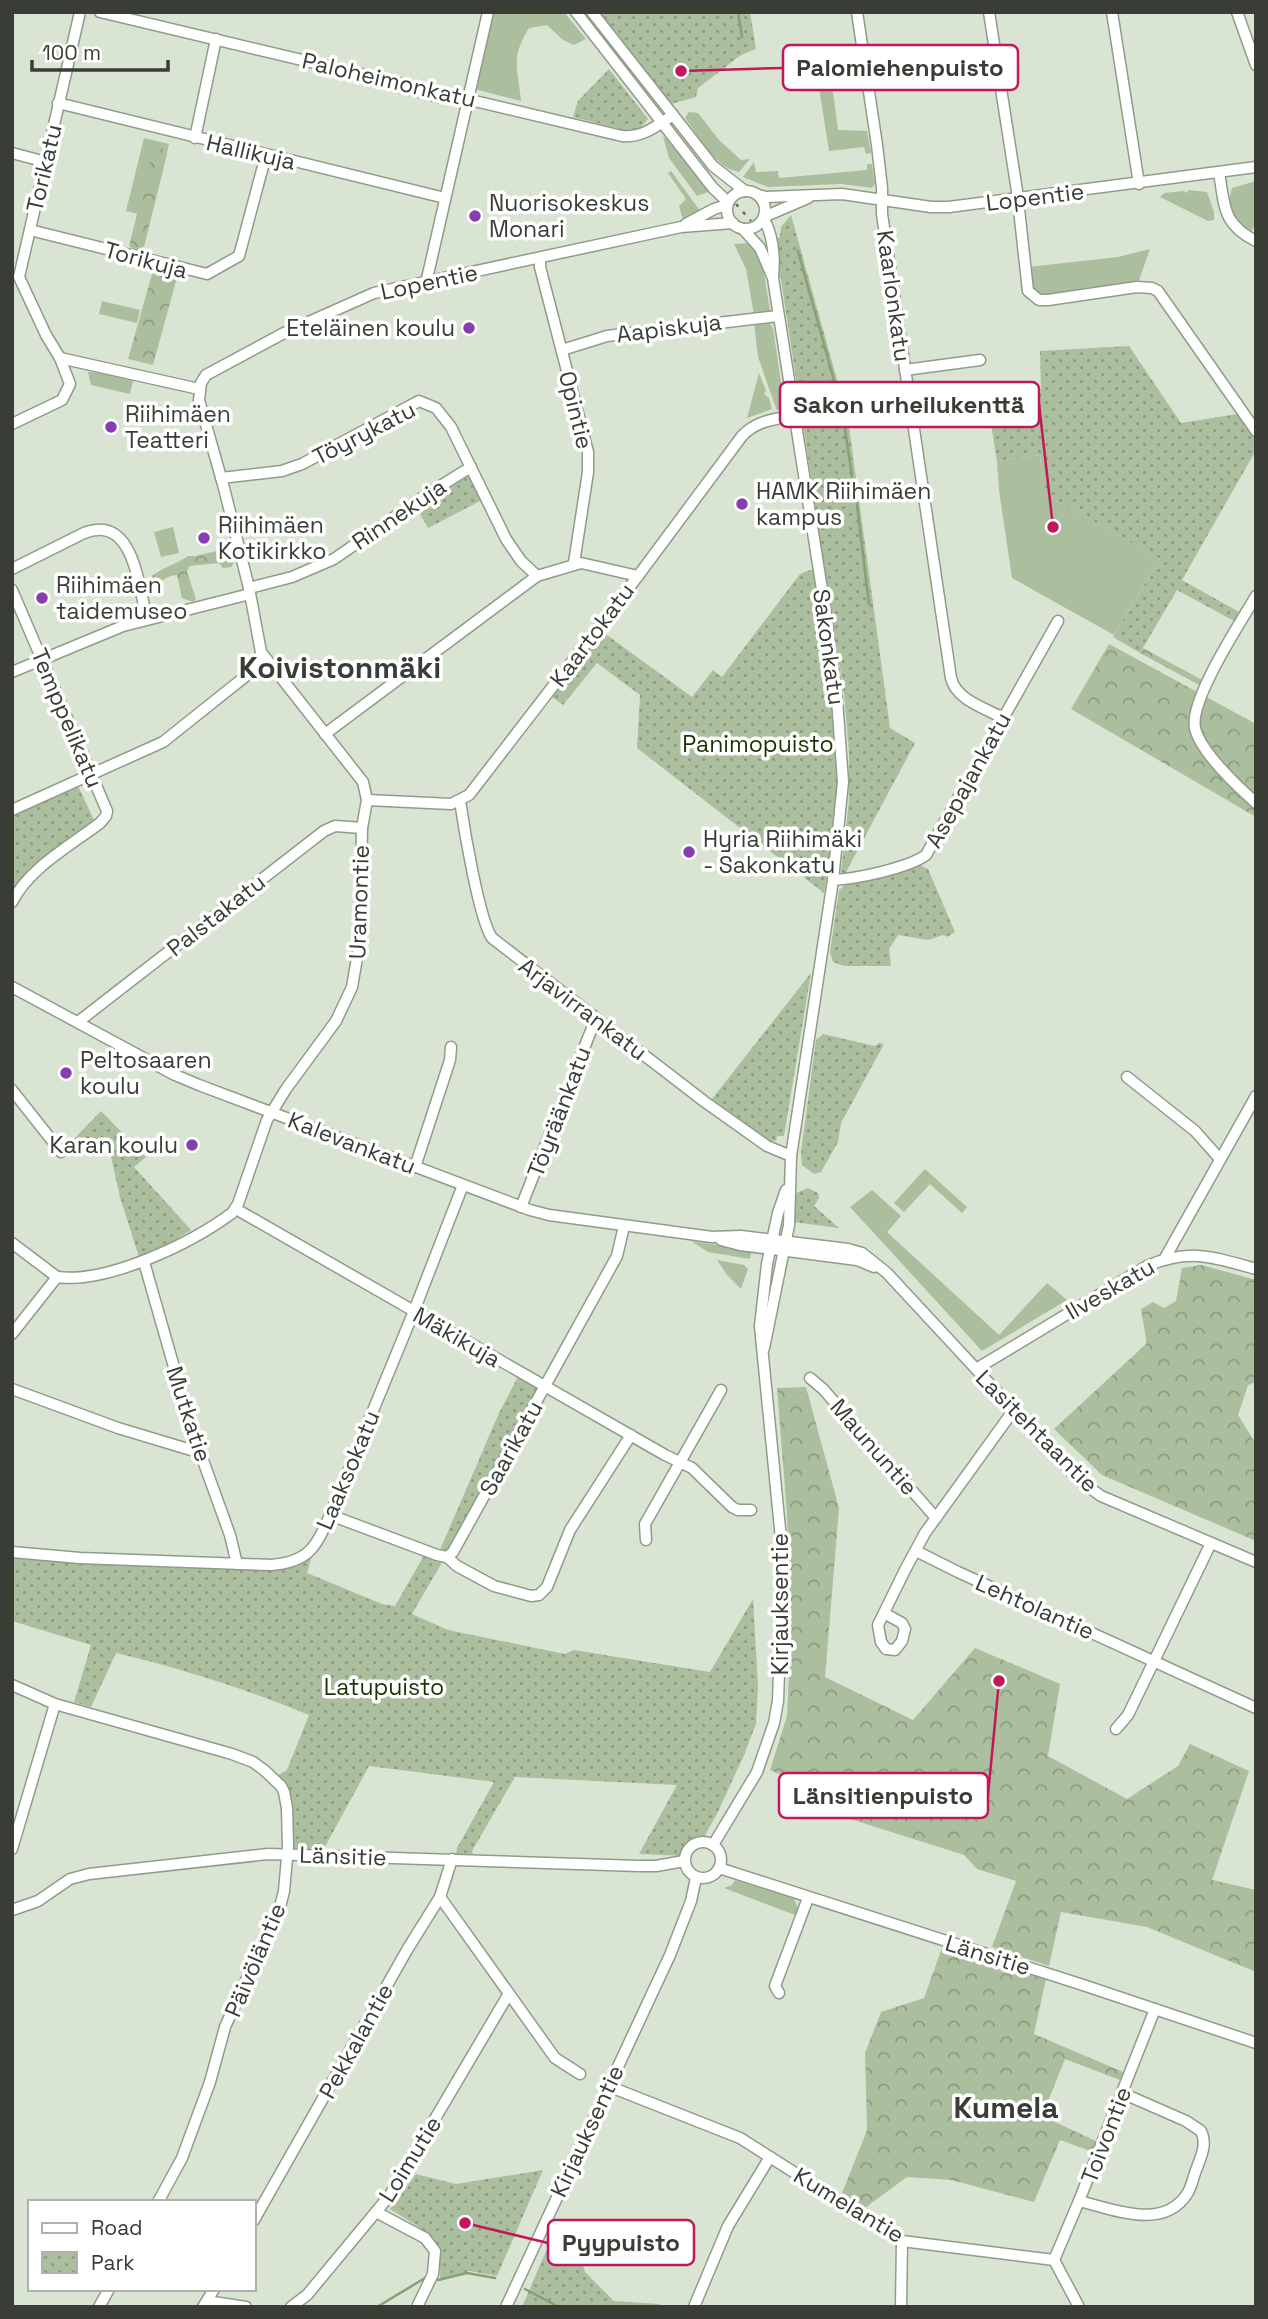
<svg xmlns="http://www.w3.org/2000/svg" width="1268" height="2319" viewBox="0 0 1268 2319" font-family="'Space Grotesk',sans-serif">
<defs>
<pattern id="forest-crowns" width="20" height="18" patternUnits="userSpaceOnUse" patternTransform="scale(1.75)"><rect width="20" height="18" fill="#abbe9e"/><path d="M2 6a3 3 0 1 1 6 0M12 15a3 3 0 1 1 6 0" fill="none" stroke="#8c9c82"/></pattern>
<pattern id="park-dots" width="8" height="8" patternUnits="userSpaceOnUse" patternTransform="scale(1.75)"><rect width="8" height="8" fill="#abbe9e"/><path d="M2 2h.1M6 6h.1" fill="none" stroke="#8c9c82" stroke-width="1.8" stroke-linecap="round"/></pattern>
</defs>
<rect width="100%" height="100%" fill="#d9e5d2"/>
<!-- grass -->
<g fill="#abbe9e">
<path d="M491 12H564L586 39 574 45 563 40 547 25 529 28C510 59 518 67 521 101L478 90 474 88Z"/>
<polygon points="833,74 835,83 832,84 838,130 867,131 871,153 866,154 864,147 829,151 817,75"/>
<polygon points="331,75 440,100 439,104 329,76"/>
<path d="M689 112 698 113 719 140 741 160 750 159 739 172C716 169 698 135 685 118Z"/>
<polygon points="663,136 678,150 711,191 697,196 669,158"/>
<polygon points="144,138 169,144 151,217 126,211"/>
<polygon points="754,162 756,172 778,171 779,178 867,170 867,164 872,164 875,184 872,188 841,184 768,187 743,177"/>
<polygon points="671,171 701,212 683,220 679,206 686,199 668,173"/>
<path d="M1256 181V223L1250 234C1235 222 1225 207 1232 188Z"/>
<polygon points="1188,190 1207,192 1214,212 1214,220 1208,221 1160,197 1164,193 1183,191 1187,193"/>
<polygon points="751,243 762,260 770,311 754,315 746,269 734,244"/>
<polygon points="1150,249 1138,283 1040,296 1033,291 1029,267 1118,257"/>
<polygon points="102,301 140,310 137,323 99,314"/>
<polygon points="767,320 773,328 784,402 777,411 758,357 754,321"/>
<polygon points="88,372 101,373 133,381 130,394 91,385"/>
<polygon points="759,373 766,391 764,394 769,398 772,409 747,418"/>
<polygon points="1040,455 1045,494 1160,559 1114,635 1012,578 999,490 997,461"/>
<polygon points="173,527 179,553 161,557 154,532"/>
<polygon points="925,1169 967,1207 962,1213 930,1184 904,1212 894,1203"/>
<polygon points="872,1190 901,1216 887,1232 999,1335 1047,1283 1067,1300 982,1351 850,1207"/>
<polygon points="691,1241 752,1250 750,1259 708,1252"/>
<polygon points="717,1260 744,1265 748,1269 741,1289 727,1275"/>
<polygon points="735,1880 794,1899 799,1910 796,1919 795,1915 724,1888 732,1885"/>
</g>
<!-- forest -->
<g fill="url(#forest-crowns)">
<polygon points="158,148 164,149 167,154 143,251 137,253 129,246 153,150"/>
<polygon points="154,267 178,274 153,365 128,359"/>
<path d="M221 550 228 552 234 561 232 567 223 568 219 563 189 566 187 572 196 599 193 602 182 598 177 575C164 575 158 587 146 591L143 583 152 579V576C163 567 177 564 188 556H195Z"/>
<polygon points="1109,644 1256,724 1256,817 1071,709"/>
<polygon points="1143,648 1204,681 1201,686 1140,653"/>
<path d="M1202 1265 1256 1280V1382L1248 1385 1238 1415 1256 1444V1541L1102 1475 1054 1429 1146 1344C1147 1340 1142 1317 1141 1309L1153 1302 1164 1308 1176 1301 1182 1268Z"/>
<polygon points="806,1387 839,1508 825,1677 913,1720 975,1648 1060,1684 1048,1756 1127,1799 1178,1766 1190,1744 1249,1771 1212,1880 1256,1890 1256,1972 1147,1927 1061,1912 1049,1966 992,1947 1016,1881 977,1869 964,1855 803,1804 802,1784 770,1770 787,1716 791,1628 787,1514 777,1388"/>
<polygon points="943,1945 1046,1979 1034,2034 1123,2072 1120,2080 1065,2059 1042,2116 1098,2142 1093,2152 1060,2140 1034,2202 951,2180 907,2177 858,2213 839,2201 867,2130 865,2053 881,2012 924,1998"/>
</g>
<!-- park -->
<g fill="url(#park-dots)">
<polygon points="597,12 750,12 756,49 741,55 698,88 696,97 671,104"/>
<polygon points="609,69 648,119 639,129 624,130 573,117 578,101"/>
<polygon points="791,215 848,419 890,728 915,743 845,874 841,872 849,800 849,752 844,694 775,240 780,237 781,227"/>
<polygon points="1129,346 1181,423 1237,414 1256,437 1256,450 1182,580 1241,613 1236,622 1177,590 1140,653 1113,637 1160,559 1045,494 1040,455 997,461 987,401 1041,393 1040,351"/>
<polygon points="467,476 470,476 482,500 428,528 416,507"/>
<path d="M813 569C822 628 834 689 837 749 839 798 832 846 824 893L637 748 640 695 597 663 563 705 549 695 600 630 692 697 713 670 722 677 800 574Z"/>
<polygon points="77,784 95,822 41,861 12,890 12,812"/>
<polygon points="920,865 928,869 955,932 947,937 943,935 928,940 898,935 889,949 891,966 844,966 833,962 830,952 839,890 848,883"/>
<polygon points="811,973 784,1136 777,1136 776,1141 769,1141 712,1099"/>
<polygon points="823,1034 875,1046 879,1043 884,1044 841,1123 838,1142 821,1172 814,1174 802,1165 801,1152 816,1040"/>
<polygon points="101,1111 146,1157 134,1167 191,1230 154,1253 139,1257 120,1197 110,1152 74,1143 73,1140"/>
<polygon points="808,1188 818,1193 819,1198 814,1206 839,1228 793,1222 794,1194"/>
<path d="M520 1373 545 1385 412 1614 448 1630 565 1654 574 1650 710 1672 753 1599 758 1686 756 1724 744 1755 717 1814 696 1851 686 1856 639 1854 677 1785 515 1777 472 1851 475 1861 455 1860 457 1848 494 1782 369 1766 320 1856 288 1854 287 1808 273 1778 287 1770 309 1715C246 1689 183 1669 116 1653L91 1707 74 1702 91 1645 12 1621V1552L287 1564 315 1545 307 1573 382 1604 395 1606 426 1552 437 1555 440 1550 499 1413Z"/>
<path d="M543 2170 497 2276 469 2271 440 2281C442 2233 427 2233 390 2209L416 2174 456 2184Z"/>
<polygon points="578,2247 585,2272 614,2301 659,2304 663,2307 522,2307 546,2251"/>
</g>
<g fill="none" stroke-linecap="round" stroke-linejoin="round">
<!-- stream -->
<g stroke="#87a074" stroke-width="2.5">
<polyline points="738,12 742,37"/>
<polyline points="798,251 842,409 852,476"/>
<polyline points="855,488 869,604"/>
<polyline points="438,2280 467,2273 495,2278"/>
<polyline points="525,2289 559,2307"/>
<polyline points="377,2307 425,2278"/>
</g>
<!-- minor casing -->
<g stroke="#919b8a" stroke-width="13">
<g id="minor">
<path d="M100 12 622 136C642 138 657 126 673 115"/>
<polyline points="576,12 713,188 728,202"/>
<polyline points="592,12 713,166 745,191"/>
<path d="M857 12 877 145 882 188V214L951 678C956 700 985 708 1003 718"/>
<polyline points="989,12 1017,191 1028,291 1039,300 1048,300 1137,287 1152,288 1158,291 1256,431"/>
<polyline points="1112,12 1139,184"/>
<polyline points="1237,12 1256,65"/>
<polyline points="58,103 445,198"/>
<polyline points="195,138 216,39"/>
<polyline points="12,153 46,162"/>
<path d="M1219 173C1225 206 1222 224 1256 241"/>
<circle cx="746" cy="210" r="19"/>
<polyline points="758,195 766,197 842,194 931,207 949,207 1256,167"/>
<polyline points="766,216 808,198"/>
<path d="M764 219C773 236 775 256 773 276"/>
<polyline points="686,224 714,209 727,205"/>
<polyline points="743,229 760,248 773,278 826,615 837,699 843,782 833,880 791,1156 789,1225 764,1348"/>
<polyline points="30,230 207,274 239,256 266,155"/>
<polyline points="540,258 540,267 588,452 588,472 574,563"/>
<polyline points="426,283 488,12"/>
<polyline points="562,350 607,336 778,316"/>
<polyline points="60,358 199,389"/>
<polyline points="905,370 980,360"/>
<polyline points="12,424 62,400 70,384 60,358 46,335 19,277 80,12"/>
<polyline points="221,478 282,471 302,464 419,401 436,408 451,427 506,539 521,561 537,576"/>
<path d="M12 569 84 533C134 514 138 585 147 619"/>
<polyline points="249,588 292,577 334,559 429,493 471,467"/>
<path d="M12 590 107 811 106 816 100 823C70 846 29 868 12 902"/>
<path d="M1256 596C1241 622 1189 700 1195 728 1200 751 1238 787 1256 803"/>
<polyline points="12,672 123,626 250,594"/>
<polyline points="325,734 537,576 581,563 638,576"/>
<path d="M367 800 451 804 469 795 638 576 742 436C756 421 774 419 793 416"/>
<path d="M460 801C464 828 479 919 492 938L705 1102 767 1146 791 1156"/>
<polyline points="12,810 163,742 266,660"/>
<path d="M833 880C856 879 908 868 926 855L1058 621"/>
<polyline points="12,987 175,1075 199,1085 530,1210 549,1215 712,1237 741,1236 848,1249 862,1253 887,1273 1079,1480 1101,1496 1256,1562"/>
<polyline points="78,1022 324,831 335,826 362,828"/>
<polyline points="1127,1077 1195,1131 1219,1158"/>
<polyline points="12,1090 61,1152"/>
<polyline points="415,1167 450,1060 451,1047"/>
<polyline points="521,1207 596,1018"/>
<polyline points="236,1209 665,1455 692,1468 732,1507 738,1510 751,1510"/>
<polyline points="721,1240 740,1245 857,1260 874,1267"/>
<polyline points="12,1243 57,1277"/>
<polyline points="1165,1258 1256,1096"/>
<polyline points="144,1262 192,1430 230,1535 237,1564"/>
<path d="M57 1277C107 1284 192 1243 232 1213L238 1204 267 1120 286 1089 336 1021 352 987 360 941 362 828 367 800 363 782 261 652 249 588 224 488 199 400 201 383 206 375 284 333 374 293 681 227 733 223"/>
<polyline points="12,1334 57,1277"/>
<path d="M976 1369 1147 1266C1190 1248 1213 1257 1256 1269"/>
<polyline points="810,1378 823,1389 936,1518"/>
<polyline points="12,1389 118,1428 201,1453"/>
<polyline points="330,1515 437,1555 447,1557 453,1552 617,1256 624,1226"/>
<polyline points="646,1540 645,1524 721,1390"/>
<polyline points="916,1551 958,1572 1256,1708"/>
<path d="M12 1552 80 1558 271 1565C309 1562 316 1547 330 1515L414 1311 463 1185"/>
<polyline points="447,1557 457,1566 494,1586 531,1596 539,1595 547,1587 570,1530 631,1435"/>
<polyline points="884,1613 902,1623 905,1629 902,1641 895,1650 886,1649 881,1642 878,1625 905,1570 925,1533 1013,1411"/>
<polyline points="12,1685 55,1704 232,1754 253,1762 264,1770 281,1786 284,1792 287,1808 288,1847 284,1891 281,1903 225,2027 210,2082 182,2158 158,2202"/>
<polyline points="1116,1729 1128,1715 1211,1543"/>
<circle cx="703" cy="1860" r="18"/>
<polyline points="713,1845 757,1772 774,1723 778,1701 783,1559 760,1326 767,1264 778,1213 786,1190"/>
<polyline points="12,1849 55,1704"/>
<polyline points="719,1868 1083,1985 1256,2043"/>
<polyline points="440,1897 555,2058 580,2074"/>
<polyline points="12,1910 38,1901 70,1879 89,1874 268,1854 639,1866 656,1866 684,1861"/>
<polyline points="779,1993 775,1986 808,1898"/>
<polyline points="608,2086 740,2138 902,2241 1054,2260 1079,2307"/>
<path d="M1079 2201C1113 2209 1163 2231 1187 2194 1191 2188 1193 2179 1195 2173 1200 2158 1208 2146 1201 2131L1186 2121 1122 2093"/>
<polyline points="376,2212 425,2238 435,2251 433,2274 417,2307"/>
<polyline points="254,2220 407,1950 440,1897 452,1859"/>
<polyline points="1054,2260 1079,2201 1155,2009"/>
<polyline points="207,2301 246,2307"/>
<polyline points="99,2307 109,2289"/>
<polyline points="203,2307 214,2289"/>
<polyline points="291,2307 307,2295 390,2195 508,1995"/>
<polyline points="506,2307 670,1955 691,1901 696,1878"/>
<polyline points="694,2307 728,2226 770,2157"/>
<polyline points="901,2307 902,2241"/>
</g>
</g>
<!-- minor -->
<use href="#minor" stroke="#fff" stroke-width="10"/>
<!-- rail -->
<polyline stroke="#676d63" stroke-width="2.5" stroke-dasharray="3.5 7" stroke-linecap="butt" points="736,204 751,221"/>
</g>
<!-- markers -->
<g fill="#893eaf" stroke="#fff" stroke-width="2.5">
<circle cx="475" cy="216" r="7"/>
<circle cx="469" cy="328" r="7"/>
<circle cx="111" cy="427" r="7"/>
<circle cx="742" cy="504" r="7"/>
<circle cx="204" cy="538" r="7"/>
<circle cx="42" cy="598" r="7"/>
<circle cx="689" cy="852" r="7"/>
<circle cx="66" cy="1073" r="7"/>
<circle cx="192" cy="1145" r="7"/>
</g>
<g text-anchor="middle" stroke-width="7" stroke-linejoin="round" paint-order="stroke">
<!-- street labels -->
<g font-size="23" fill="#393d36" stroke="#fff">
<text transform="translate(389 80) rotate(13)" y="8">Paloheimonkatu</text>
<text transform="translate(251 152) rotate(13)" y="8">Hallikuja</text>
<text transform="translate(44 168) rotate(-77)" y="8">Torikatu</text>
<text transform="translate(1035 197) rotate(-7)" y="8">Lopentie</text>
<text transform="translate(146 260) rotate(15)" y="8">Torikuja</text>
<text transform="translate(429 282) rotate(-12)" y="8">Lopentie</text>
<text transform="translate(894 296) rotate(82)" y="8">Kaarlonkatu</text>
<text transform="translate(669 328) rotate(-7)" y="8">Aapiskuja</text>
<text transform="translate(576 410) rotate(76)" y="8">Opintie</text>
<text transform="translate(364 433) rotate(-27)" y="8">Töyrykatu</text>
<text transform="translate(399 514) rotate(-34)" y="8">Rinnekuja</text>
<text transform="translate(592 635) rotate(-53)" y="8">Kaartokatu</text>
<text transform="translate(829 647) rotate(82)" y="8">Sakonkatu</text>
<text transform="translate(67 718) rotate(67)" y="8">Temppelikatu</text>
<text transform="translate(968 780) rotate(-61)" y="8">Asepajankatu</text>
<text transform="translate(359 902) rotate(-88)" y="8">Uramontie</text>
<text transform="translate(216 915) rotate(-38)" y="8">Palstakatu</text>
<text transform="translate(583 1009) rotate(37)" y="8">Arjavirrankatu</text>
<text transform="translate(559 1112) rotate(-69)" y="8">Töyräänkatu</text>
<text transform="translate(352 1143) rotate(21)" y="8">Kalevankatu</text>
<text transform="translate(1110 1289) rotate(-30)" y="8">Ilveskatu</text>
<text transform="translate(457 1337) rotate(30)" y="8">Mäkikuja</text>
<text transform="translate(189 1414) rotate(72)" y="8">Mutkatie</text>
<text transform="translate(1037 1431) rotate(45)" y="8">Lasitehtaantie</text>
<text transform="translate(874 1447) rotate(49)" y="8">Maununtie</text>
<text transform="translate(511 1448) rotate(-61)" y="8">Saarikatu</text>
<text transform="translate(348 1470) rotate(-67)" y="8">Laaksokatu</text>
<text transform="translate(780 1604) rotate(-90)" y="8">Kirjauksentie</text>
<text transform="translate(1035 1607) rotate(24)" y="8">Lehtolantie</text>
<text transform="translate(343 1856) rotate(2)" y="8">Länsitie</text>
<text transform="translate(988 1955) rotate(17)" y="8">Länsitie</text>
<text transform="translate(255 1960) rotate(-67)" y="8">Päivöläntie</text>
<text transform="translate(356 2041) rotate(-61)" y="8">Pekkalantie</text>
<text transform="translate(587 2131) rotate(-65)" y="8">Kirjauksentie</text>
<text transform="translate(1106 2135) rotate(-69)" y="8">Toivontie</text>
<text transform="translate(410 2159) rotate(-58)" y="8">Loimutie</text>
<text transform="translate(849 2205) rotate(31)" y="8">Kumelantie</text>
</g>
<!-- poi labels -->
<g font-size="23" fill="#393d36" stroke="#fff" text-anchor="start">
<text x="489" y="211">Nuorisokeskus<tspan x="489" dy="26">Monari</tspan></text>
<text x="455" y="336" text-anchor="end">Eteläinen koulu</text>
<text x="125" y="422">Riihimäen<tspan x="125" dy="26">Teatteri</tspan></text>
<text x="756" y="499">HAMK Riihimäen<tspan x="756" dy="26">kampus</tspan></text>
<text x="218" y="533">Riihimäen<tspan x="218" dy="26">Kotikirkko</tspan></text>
<text x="56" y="593">Riihimäen<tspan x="56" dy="26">taidemuseo</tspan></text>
<text x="703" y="847">Hyria Riihimäki<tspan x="703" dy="26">- Sakonkatu</tspan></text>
<text x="80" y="1068">Peltosaaren<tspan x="80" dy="26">koulu</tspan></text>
<text x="178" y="1153" text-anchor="end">Karan koulu</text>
</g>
<!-- park labels -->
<g font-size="23" fill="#1b3301" stroke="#fff">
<text x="758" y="752">Panimopuisto</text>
<text x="384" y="1695">Latupuisto</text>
</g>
<!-- district labels -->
<g font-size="30" font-weight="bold" fill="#393d36" stroke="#fff">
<text x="340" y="678">Koivistonmäki</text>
<text x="1006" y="2118">Kumela</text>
</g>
</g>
<!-- callouts -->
<path fill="none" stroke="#c2185b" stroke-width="2.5" d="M681 71L783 68M1053 527L1039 404M999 1681L988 1795M465 2223L548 2243"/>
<g fill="#c2185b" stroke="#fff" stroke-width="2.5">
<circle cx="681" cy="71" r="7"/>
<circle cx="1053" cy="527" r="7"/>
<circle cx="999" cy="1681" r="7"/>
<circle cx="465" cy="2223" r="7"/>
</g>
<g fill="#fff" stroke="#c2185b" stroke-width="2.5">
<rect x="783" y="45" width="235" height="45" rx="7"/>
<rect x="780" y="382" width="259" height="45" rx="7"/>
<rect x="779" y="1773" width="209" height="45" rx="7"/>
<rect x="548" y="2220" width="146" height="45" rx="7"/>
</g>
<g font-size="24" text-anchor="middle" font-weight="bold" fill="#393d36">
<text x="900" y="76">Palomiehenpuisto</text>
<text x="909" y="413">Sakon urheilukenttä</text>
<text x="883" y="1804">Länsitienpuisto</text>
<text x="621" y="2251">Pyypuisto</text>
</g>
<!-- border -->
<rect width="1268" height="2319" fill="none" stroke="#393d36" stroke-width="28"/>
<!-- legend -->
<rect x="28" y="2200" width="228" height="91" fill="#ffffff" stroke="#b0b1af" stroke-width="2"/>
<rect x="42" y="2223" width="35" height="10" fill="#ffffff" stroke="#b0b1af" stroke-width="2"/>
<text x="91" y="2235" font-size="21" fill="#393d36">Road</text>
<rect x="42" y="2252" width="35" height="21" fill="url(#park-dots)" stroke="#b0b1af" stroke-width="2"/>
<text x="91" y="2270" font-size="21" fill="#393d36">Park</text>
<!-- scale -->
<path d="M32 60v10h136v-10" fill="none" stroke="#393d36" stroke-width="3.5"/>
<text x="42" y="60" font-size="21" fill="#393d36" stroke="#ffffff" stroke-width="5" paint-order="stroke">100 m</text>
</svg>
